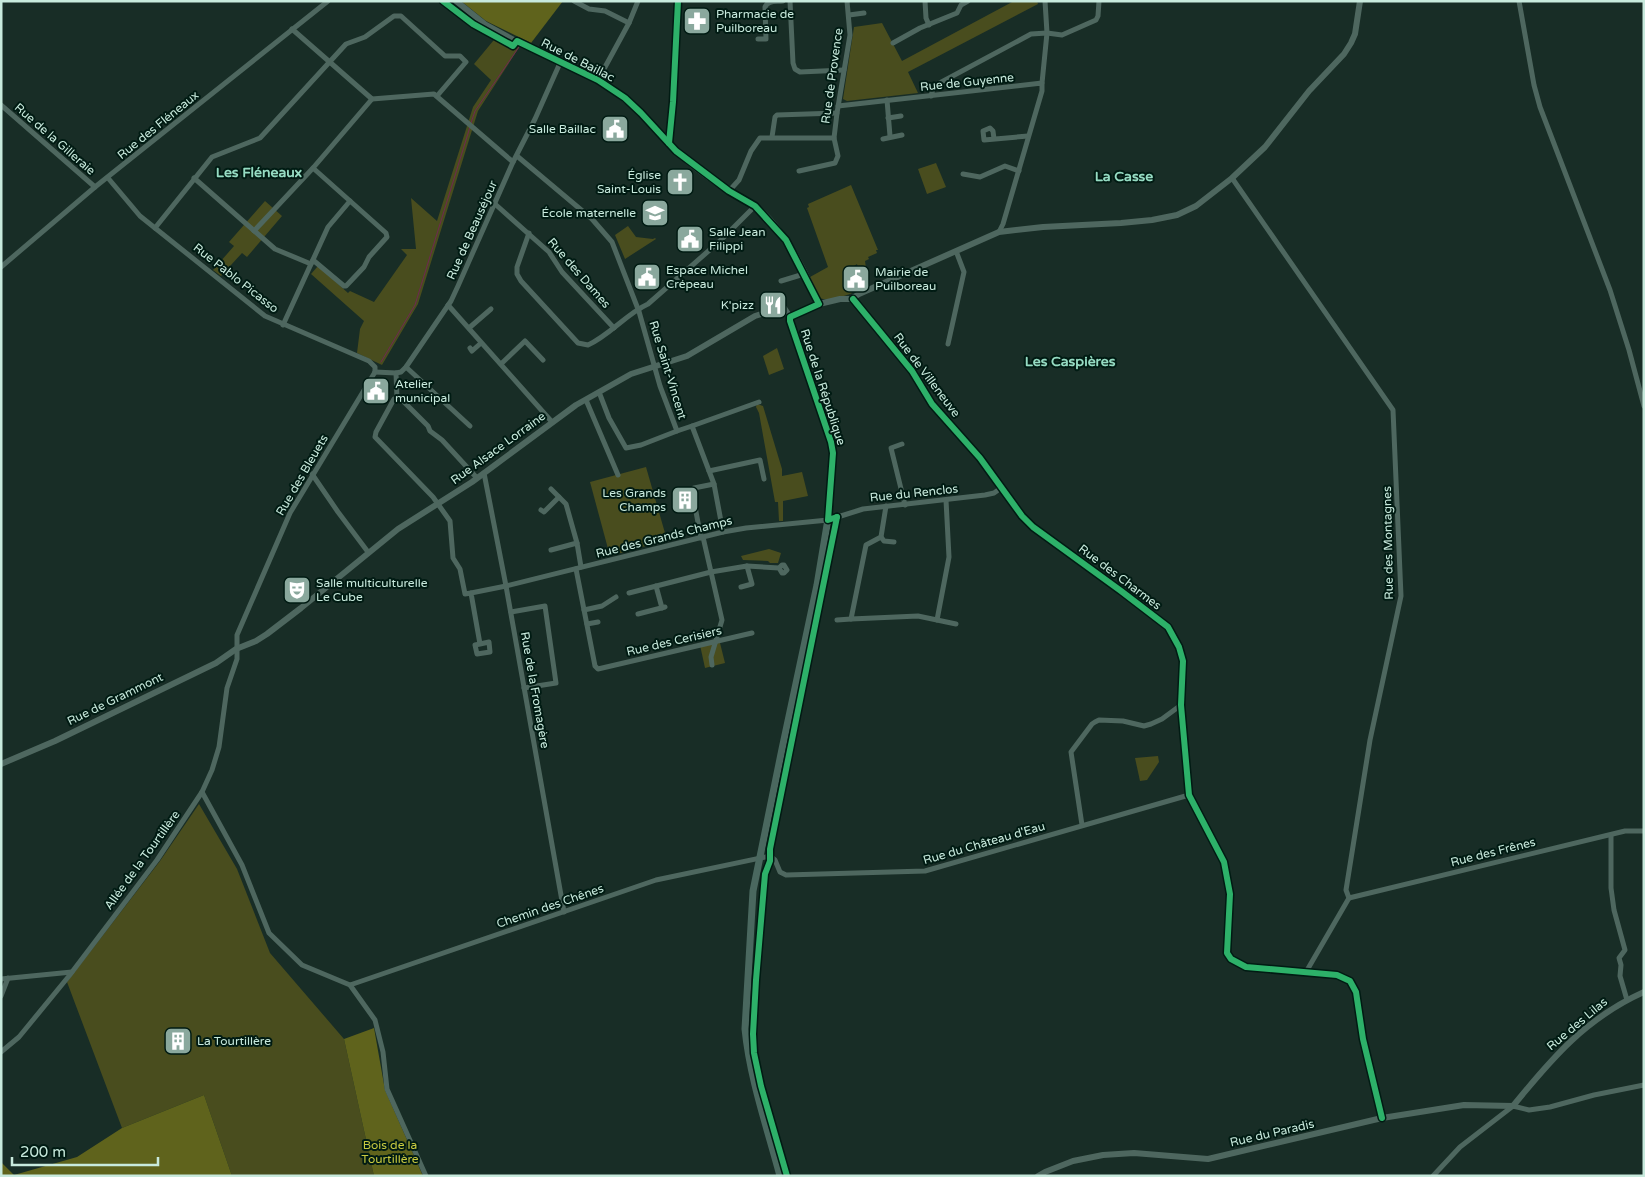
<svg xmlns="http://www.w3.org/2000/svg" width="1645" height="1177" viewBox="0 0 1645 1177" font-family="'Varela Round',sans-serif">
<rect width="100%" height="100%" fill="#182d26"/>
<!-- green -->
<g fill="#494d1e">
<polygon points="1014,1 1037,1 1038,4 908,72 918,93 847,101 843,99 854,27 882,23 902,61"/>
<polygon points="498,35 520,46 478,111 418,304 382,365 357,353 360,329 364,321 311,274 318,266 348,293 350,291 374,302 407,255 401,249 416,249 411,198 437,221 473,107 491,80 474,64"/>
<polygon points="936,163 946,187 927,194 918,169"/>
<path d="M851 185 878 250H876L877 253 868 257 869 259 865 261 867 274 860 276 857 264 848 270 853 287 850 288 852 293C842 297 829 302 820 298L810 277 828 267 807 208 809 207 808 204Z"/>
<polygon points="265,201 282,216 247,257 242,253 221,276 213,270 234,246 229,242"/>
<polygon points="628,226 636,237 653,239 655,238 656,239 625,259 615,235"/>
<polygon points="777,348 784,369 769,375 763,356"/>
<polygon points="757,404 763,406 782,469 782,476 802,472 808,496 783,501 783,521 779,521 778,502 775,502 759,413 756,407"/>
<polygon points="646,467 667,540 610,556 590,482"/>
<polygon points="769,549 781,553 778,563 770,563 768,561 743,560 741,556"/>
<polygon points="720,643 725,663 705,668 700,645"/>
<polygon points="1158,756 1159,762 1147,780 1140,781 1135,758"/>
<polygon points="199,804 237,869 270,953 344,1039 374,1176 232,1176 204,1095 122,1128 67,982 160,861"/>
</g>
<!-- forest -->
<g fill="#5f631c">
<polygon points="461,1 563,1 531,43 486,21"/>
<polygon points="374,1028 385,1090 423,1176 374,1176 344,1039"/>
<polygon points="204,1095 232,1176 1,1176 1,1162 14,1175 77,1157 122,1128"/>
</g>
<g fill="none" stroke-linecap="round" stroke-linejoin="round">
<!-- stream -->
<g stroke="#712851" stroke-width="1">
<polyline points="471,123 475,111 519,47"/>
<polyline points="381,362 415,305 470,127"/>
</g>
<!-- minor -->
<g stroke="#4e675f" stroke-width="5">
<polyline points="574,1 589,9 605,11 629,23"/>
<polyline points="790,1 793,63 795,69 800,72 844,70"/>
<polyline points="925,1 926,18 929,25"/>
<polyline points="1519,1 1534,85 1540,107 1610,290 1629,350 1644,406"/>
<polyline points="849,15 864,13"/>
<polyline points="292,29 372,99 434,94 513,162"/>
<path d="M758 39H766L765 7C768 0 776 2 783 1"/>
<polyline points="893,43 920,28 957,13 961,5 968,1"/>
<polyline points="598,80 629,23 638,1"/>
<polyline points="1042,83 1047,33 1045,1"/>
<polyline points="931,96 934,86 1031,34 1047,33 1062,35 1096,20 1098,16 1099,1"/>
<polyline points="887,100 890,136"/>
<polyline points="1,105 95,187"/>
<polyline points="838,106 1042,83 1042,91 1003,224 999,232"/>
<polyline points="888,118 901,116"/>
<polyline points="772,137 775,117 777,115 837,113"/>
<polyline points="883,139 902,135"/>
<polyline points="994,139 993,131 990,128 983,131 984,140 1028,136"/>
<polyline points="517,156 592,219 612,242 638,309"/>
<polyline points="799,171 835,163 838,156 834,138"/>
<polyline points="963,174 980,177 1005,166 1019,171"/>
<polyline points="108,178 140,216 265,316 369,361 375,367 375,372"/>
<polyline points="194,178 275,249 311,264"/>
<polyline points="1232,178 1393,410 1401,596 1370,740 1346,890 1349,898 1306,972"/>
<polyline points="729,191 739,180 751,151 760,138 834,138 837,113 850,35 847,1"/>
<polyline points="495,204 549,252 562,272 614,328"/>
<polyline points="155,228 212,157 260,138 346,44 365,37 394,16 401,16 445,56 460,56 466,62 437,96"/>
<polyline points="254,231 313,168"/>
<path d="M529 233 517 267V274L521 281 578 343 588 345C610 335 626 314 648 304L721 240 755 206"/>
<polyline points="313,260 344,286 346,286 364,267 369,257 387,237 386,233 313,168 372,99"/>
<polyline points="1,267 95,187 328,1"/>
<polyline points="781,281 804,274"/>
<polyline points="853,299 912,371 932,404 980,458 1022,516 1033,527 1121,591 1168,627 1179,647 1183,661 1181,705 1189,795 1224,862 1230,894 1227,953 1231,959 1246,967 1337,975 1350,981 1356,992 1363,1039 1382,1118"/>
<polyline points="448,305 552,422"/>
<polyline points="638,308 660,386 677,431 692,426 714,484 723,532"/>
<polyline points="283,325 328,227 350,201"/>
<polyline points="469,328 491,309"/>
<polyline points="948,344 964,272 956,251"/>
<polyline points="470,348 472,351 481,343"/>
<polyline points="501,364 525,341 543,360"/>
<polyline points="406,367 470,426"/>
<polyline points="375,372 396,373"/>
<polyline points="599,392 609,418 626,448 641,445 677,431"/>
<polyline points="397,398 396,373 401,372 406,367 451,301 458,286 513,162 535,119 560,63"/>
<polyline points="586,400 618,475"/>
<polyline points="692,426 759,402"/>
<polyline points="902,444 891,448 905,505"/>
<polyline points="709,471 760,460 764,479"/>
<polyline points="484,473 506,586 564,912"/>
<polyline points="312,474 338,512 368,552"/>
<polyline points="551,489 566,504 577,543 581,567"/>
<polyline points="886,506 881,537 866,545 851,619 918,616 956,624"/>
<polyline points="541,510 544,512 559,497"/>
<polyline points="703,537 722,620 711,657 712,665"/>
<polyline points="881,537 884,541 894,542"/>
<polyline points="701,538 692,491 694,488 714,484"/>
<polyline points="551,550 577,543"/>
<polyline points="576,569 595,666 598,669 752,633"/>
<polyline points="656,586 662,608"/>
<polyline points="741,587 752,584 747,566"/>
<polyline points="471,593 465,594 460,569 453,558 450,521 433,497 375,437 376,432 394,399 399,398 402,400 428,426 430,431 442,440 477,478"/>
<polyline points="629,593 711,572 747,566 779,568 782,573 784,573 787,570 784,565 782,565 779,568"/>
<polyline points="584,610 602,606 616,597"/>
<polyline points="511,612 545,606 556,683 524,688"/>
<polyline points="638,614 665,607"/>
<polyline points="837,620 851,619"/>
<polyline points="937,620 949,557 946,500"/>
<polyline points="587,624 598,622"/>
<polyline points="480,644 489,642 490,652 477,654 475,645 480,644 471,593 506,586 723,532 746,528 828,520 863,509 985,495 994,493 1001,488"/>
<polyline points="202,792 242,865 269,933 302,965 350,985 375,1020 383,1052 387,1089 426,1176"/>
<polyline points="1082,825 1071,752 1092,724 1095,722 1099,720 1123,721 1144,726 1151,724 1162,719 1181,705"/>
<polyline points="1611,835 1611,888 1614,910 1625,950 1619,958 1621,965 1620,976 1627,1000"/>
<polyline points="1349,898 1625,831 1644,831"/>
<polyline points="1,979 72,972"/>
<polyline points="350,985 656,880 770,856 775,860 780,872 786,875 925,871 1189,795"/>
<polyline points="1,996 8,978"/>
<polyline points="1,1052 19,1037 69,976 157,860 202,792 212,770 219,747 227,688 237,659 237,635 290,513 375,372"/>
<polyline points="1433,1176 1460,1147 1513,1106 1529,1110 1550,1107 1594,1095 1644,1085"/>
</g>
<!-- tertiary -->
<g stroke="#4e675f" stroke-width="6">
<path d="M456 1 486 25 521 44 598 80C627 99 646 117 669 143"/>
<polyline points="819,304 840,299 851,299 859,294 999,232 1043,227 1121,223 1152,220 1177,215 1196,206 1232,178 1265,147 1309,91 1344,54 1351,43 1355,34 1360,1"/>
<polyline points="1,764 55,741 216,663 236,649 256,641 267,634 301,608 398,529 472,482 576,405 631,374 687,356 755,316 780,308 784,308 790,317"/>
<path d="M1038 1176 1045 1172 1073 1161 1103 1155 1134 1153 1208 1159 1382 1118 1464 1105 1513 1106C1552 1058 1586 1018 1644 992"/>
</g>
<!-- secondary -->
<path stroke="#4a685f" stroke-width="7" d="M678 1 673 102 669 143C685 161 709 177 729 191 738 196 748 201 756 207 786 232 803 269 819 304L790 317 791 324 831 442 833 453 829 513 817 585 782 749 753 891 745 1029C750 1079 767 1127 780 1176"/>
<!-- cycleway casing -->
<g stroke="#001b13" stroke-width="9">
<g id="cycleway">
<polyline points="443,1 473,24 513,46 517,41 598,80 625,98 641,113 676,151 729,191 755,206 786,240 819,304 790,317 790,321 831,442 833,453 828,520 837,517"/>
<polyline points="669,143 673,102 678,1"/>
<polyline points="853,299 912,371 932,404 980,458 1022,516 1033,527 1121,591 1168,627 1179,647 1183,661 1181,705 1189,795 1224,862 1230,894 1227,953 1231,959 1246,967 1337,975 1350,981 1356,992 1363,1039 1382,1118"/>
<polyline points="787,1176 761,1086 754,1053 753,1034 756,980 765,874 770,861 770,849 837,517"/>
</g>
</g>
<!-- cycleway -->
<use href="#cycleway" stroke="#2db169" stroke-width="6"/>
</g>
<!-- icons -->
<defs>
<g id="pharmacy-square" transform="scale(1.4375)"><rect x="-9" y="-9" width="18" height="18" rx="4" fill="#8aa89d" stroke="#001b13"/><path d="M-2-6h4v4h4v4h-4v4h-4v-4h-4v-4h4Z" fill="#fff"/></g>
<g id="civic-square" transform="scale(1.4375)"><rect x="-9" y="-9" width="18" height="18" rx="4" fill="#8aa89d" stroke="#001b13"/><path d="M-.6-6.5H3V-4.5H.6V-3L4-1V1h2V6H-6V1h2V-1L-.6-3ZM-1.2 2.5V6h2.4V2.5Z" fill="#fff"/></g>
<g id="church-square" transform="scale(1.4375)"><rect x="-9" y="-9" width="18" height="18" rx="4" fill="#8aa89d" stroke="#001b13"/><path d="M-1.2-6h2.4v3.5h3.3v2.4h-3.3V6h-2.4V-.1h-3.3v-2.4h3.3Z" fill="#fff"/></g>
<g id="school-square" transform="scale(1.4375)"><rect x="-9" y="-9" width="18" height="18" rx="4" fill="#8aa89d" stroke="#001b13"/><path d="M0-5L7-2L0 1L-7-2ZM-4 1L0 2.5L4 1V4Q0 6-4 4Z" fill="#fff"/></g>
<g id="restaurant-square" transform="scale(1.4375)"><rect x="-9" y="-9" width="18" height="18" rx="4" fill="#8aa89d" stroke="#001b13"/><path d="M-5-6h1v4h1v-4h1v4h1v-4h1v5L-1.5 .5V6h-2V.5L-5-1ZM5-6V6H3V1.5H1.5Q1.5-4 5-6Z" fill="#fff"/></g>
<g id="building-square" transform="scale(1.4375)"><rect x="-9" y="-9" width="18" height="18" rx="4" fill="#8aa89d" stroke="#001b13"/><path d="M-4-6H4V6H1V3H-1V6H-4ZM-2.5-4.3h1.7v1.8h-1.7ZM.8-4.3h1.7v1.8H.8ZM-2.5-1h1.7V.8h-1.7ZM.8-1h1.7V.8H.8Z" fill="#fff"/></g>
<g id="theatre-square" transform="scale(1.4375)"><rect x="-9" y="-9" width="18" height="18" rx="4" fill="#8aa89d" stroke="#001b13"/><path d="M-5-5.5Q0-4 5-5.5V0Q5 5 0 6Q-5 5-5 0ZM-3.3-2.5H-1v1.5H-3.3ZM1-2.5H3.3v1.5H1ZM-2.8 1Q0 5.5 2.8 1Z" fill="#fff"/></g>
</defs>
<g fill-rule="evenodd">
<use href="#pharmacy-square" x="697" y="21"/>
<use href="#civic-square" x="615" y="129"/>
<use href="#church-square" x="680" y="182"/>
<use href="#school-square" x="655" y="213"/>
<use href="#civic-square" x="690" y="239"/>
<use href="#civic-square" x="647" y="277"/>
<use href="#civic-square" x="856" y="279"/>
<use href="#restaurant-square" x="773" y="305"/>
<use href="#civic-square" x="376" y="391"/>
<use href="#building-square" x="685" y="500"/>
<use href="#theatre-square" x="297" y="590"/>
<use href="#building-square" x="178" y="1041"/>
</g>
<g text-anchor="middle" stroke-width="4" stroke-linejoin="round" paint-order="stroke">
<!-- poi labels -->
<g font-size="12" fill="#c8eadd" stroke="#001b13" text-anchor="start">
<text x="716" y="18">Pharmacie de<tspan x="716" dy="14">Puilboreau</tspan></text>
<text x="596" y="133" text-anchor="end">Salle Baillac</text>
<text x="661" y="179" text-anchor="end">Église<tspan x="661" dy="14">Saint-Louis</tspan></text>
<text x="636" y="217" text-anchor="end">École maternelle</text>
<text x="709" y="236">Salle Jean<tspan x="709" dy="14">Filippi</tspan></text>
<text x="666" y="274">Espace Michel<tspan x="666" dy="14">Crépeau</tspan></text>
<text x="875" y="276">Mairie de<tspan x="875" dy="14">Puilboreau</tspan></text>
<text x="754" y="309" text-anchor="end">K'pizz</text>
<text x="395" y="388">Atelier<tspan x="395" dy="14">municipal</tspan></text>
<text x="666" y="497" text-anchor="end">Les Grands<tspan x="666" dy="14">Champs</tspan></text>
<text x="316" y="587">Salle multiculturelle<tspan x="316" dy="14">Le Cube</tspan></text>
<text x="197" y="1045">La Tourtillère</text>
</g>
<!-- street labels -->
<g font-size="12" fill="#c8eadd" stroke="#001b13">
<text transform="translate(578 60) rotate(27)" y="4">Rue de Baillac</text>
<text transform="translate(832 76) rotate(-82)" y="4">Rue de Provence</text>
<text transform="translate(967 82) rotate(-6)" y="4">Rue de Guyenne</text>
<text transform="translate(158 125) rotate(-39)" y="4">Rue des Fléneaux</text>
<text transform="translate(55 139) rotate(41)" y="4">Rue de la Gilleraie</text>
<text transform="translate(472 230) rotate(-66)" y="4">Rue de Beauséjour</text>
<text transform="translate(579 273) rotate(49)" y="4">Rue des Dames</text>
<text transform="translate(236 278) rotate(38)" y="4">Rue Pablo Picasso</text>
<text transform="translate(668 370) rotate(73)" y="4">Rue Saint-Vincent</text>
<text transform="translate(927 375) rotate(53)" y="4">Rue de Villeneuve</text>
<text transform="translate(823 387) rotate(72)" y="4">Rue de la République</text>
<text transform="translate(498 448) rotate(-36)" y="4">Rue Alsace Lorraine</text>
<text transform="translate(302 475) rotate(-60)" y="4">Rue des Bleuets</text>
<text transform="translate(914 493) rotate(-6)" y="4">Rue du Renclos</text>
<text transform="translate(664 537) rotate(-14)" y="4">Rue des Grands Champs</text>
<text transform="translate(1388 543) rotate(-91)" y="4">Rue des Montagnes</text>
<text transform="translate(1120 577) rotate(37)" y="4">Rue des Charmes</text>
<text transform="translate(674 641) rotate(-13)" y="4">Rue des Cerisiers</text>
<text transform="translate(535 690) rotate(80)" y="4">Rue de la Fromagère</text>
<text transform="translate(115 699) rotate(-26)" y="4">Rue de Grammont</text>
<text transform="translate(984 843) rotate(-16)" y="4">Rue du Château d'Eau</text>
<text transform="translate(1493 852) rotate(-14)" y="4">Rue des Frênes</text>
<text transform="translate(142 860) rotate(-54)" y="4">Allée de la Tourtillère</text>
<text transform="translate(550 906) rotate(-19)" y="4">Chemin des Chênes</text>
<text transform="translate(1577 1024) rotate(-40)" y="4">Rue des Lilas</text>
<text transform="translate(1272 1133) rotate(-13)" y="4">Rue du Paradis</text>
</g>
<!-- park labels -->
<g font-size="12" fill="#c8ca40" stroke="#001b13">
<text x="390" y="1149">Bois de la<tspan x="390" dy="14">Tourtillère</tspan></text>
</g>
<!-- neighbourhood labels -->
<g font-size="14" font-weight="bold" fill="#96dcc3" stroke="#001b13">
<text x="259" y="177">Les Fléneaux</text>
<text x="1124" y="181">La Casse</text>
<text x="1070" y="366">Les Caspières</text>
</g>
</g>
<!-- border -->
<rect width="1645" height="1177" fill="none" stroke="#c8eadd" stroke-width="5"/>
<!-- scale -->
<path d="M12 1157v8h146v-8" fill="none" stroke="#c8eadd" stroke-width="2.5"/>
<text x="20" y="1157" font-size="15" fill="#c8eadd" stroke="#001b13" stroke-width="4" paint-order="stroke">200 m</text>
</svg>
